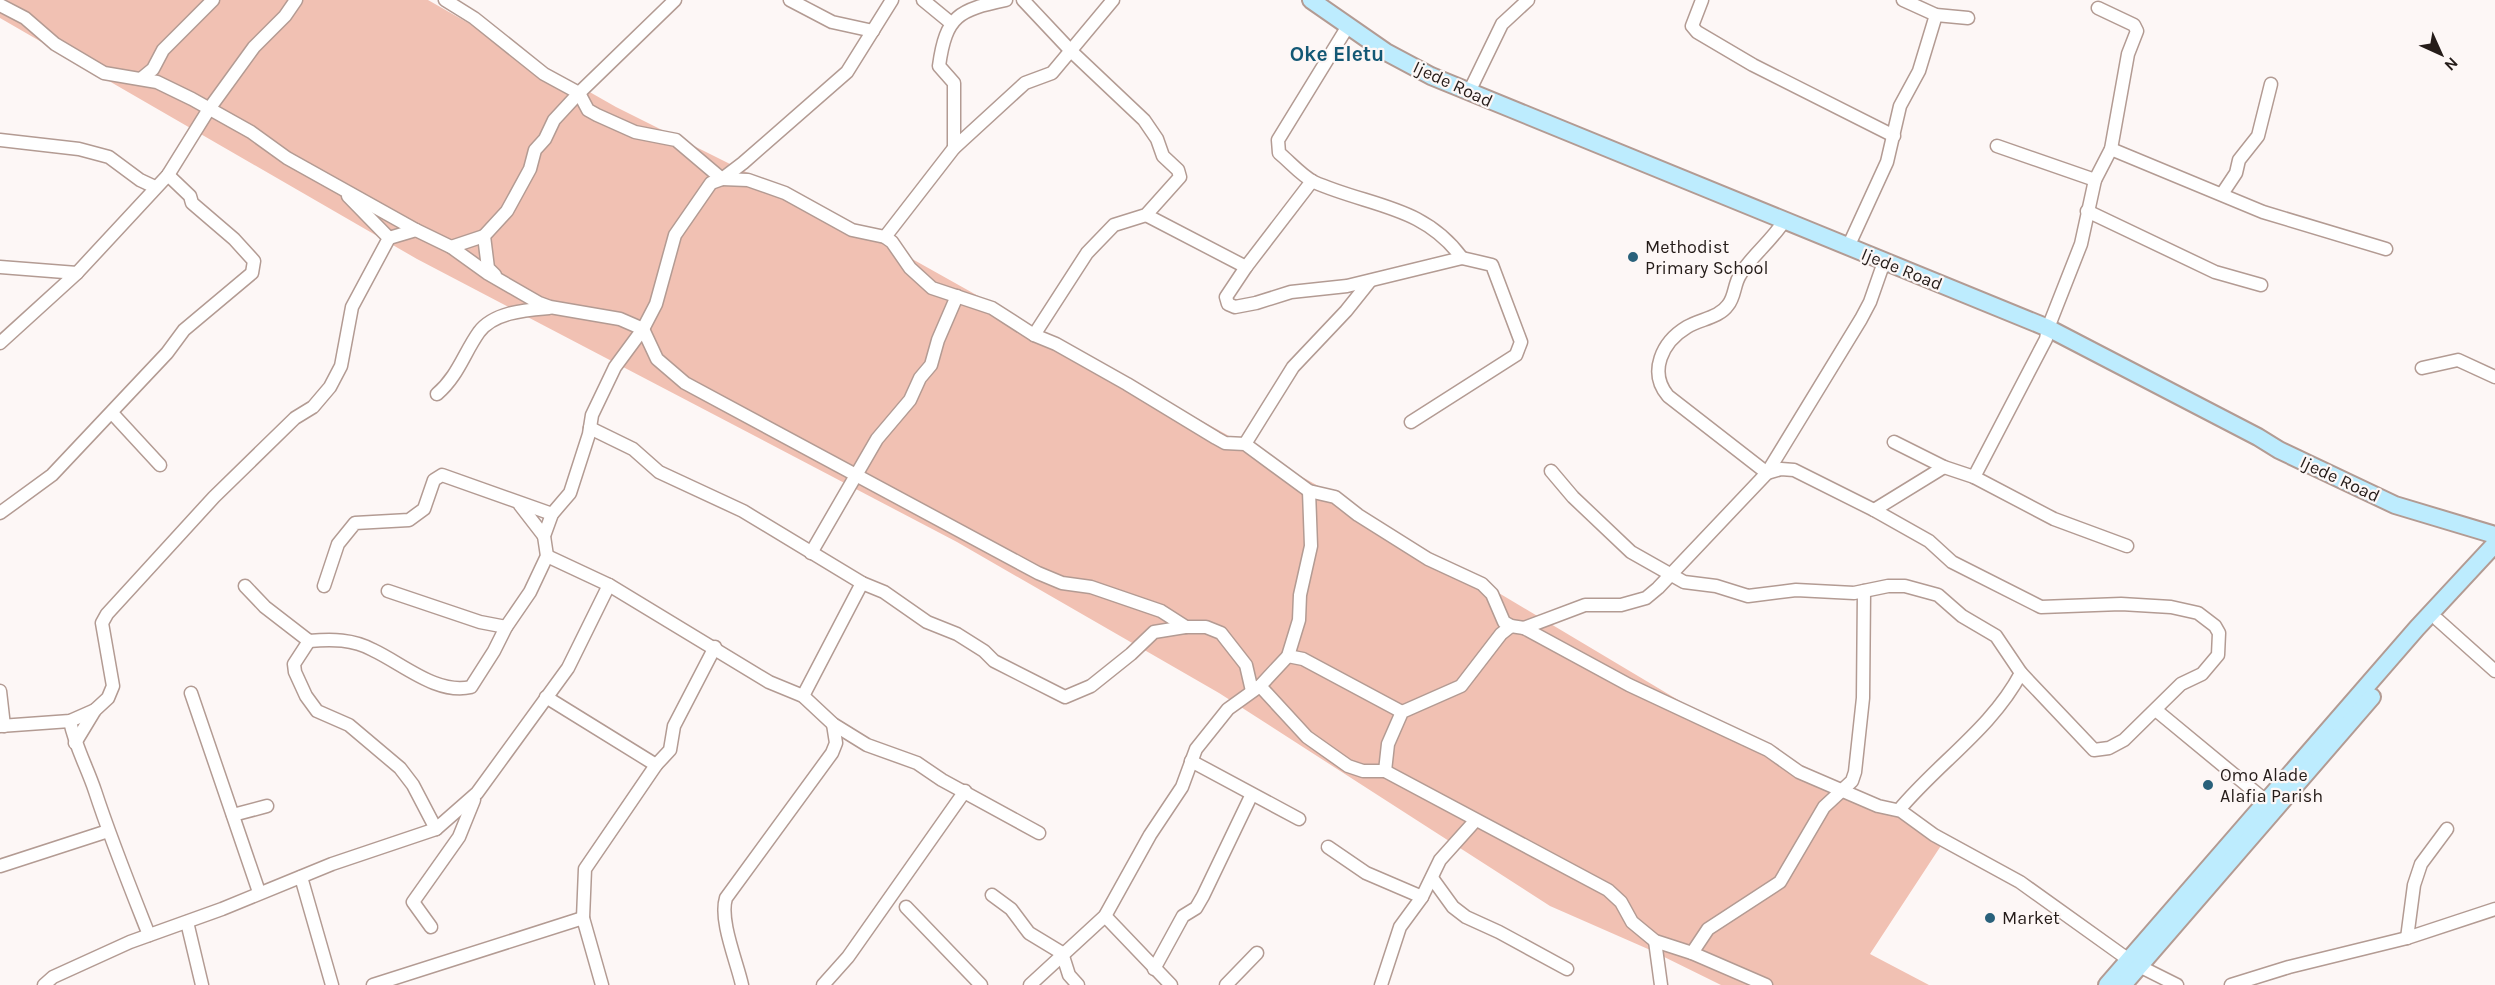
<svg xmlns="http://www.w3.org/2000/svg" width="2495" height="985" viewBox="0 0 2495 985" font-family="Karla,sans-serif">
<rect width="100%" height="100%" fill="#fdf7f6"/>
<!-- green -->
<polygon fill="#f1c1b3" points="0,0 428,0 616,107 846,222 1338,497 1705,716 1946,838 1870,954 1929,985 1721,985 1648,949 1550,906 1219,693 957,542 417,259 0,18"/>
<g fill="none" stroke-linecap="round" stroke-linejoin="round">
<!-- minor casing -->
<g stroke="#b39b93" stroke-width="15">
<g id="minor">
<polyline points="445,0 474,18 544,74 579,93 588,110 597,115 635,132 676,140 722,179 748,180 785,193 852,230 885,237 892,242 910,268 932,288 992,308 1034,335 1056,344 1127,384 1216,438 1225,443 1245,444 1309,491 1335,497 1358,515 1428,559 1482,584 1492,594 1504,622 1511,626 1524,628 1585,605 1621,605 1646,598 1658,588 1767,473 1861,319 1870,302 1884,262"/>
<polyline points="790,0 832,22 873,31"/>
<polyline points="923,0 951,23"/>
<polyline points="1023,0 1071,51 1144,120 1157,139 1163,156 1178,170 1180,177 1146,215 1114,225 1087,253 1034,335"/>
<polyline points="1702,0 1692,26 1697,32 1753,65 1894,136"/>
<polyline points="1903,0 1936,15 1968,18"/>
<polyline points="0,5 25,18 55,44 104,73 157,82 192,99 251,132 287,158 416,230 451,247 487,273 539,303 550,307 620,319 643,329 657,359 685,383 1038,573 1062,583 1091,587 1161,611 1186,627 1206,627 1221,633 1246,665 1252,691"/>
<path d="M1348 26 1278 140 1279 153C1290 162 1302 176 1314 182 1371 207 1423 205 1462 258"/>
<polyline points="142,78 153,69 163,50 213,0"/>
<polyline points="1469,92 1502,24 1528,0"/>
<polyline points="0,140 79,149 109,157 140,180 155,187"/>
<polyline points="1997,146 2095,180"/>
<path d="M954 148V83L939 66C946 15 959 10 1006 0"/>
<polyline points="2111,149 2263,212 2386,249"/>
<polyline points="1312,181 1246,267 1226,297 1228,304 1235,307 1256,303 1291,292 1347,286 1462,258 1492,265 1521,342 1516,355 1411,422"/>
<polyline points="2222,194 2236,173 2239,160 2258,136 2271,84"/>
<polyline points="2087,211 2215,272 2261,285"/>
<polyline points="1146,215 1246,267"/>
<polyline points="885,237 954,148 1025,83 1052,73 1113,0"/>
<polyline points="389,238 416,230"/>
<polyline points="451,247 484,236"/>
<polyline points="1848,247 1887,162 1900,106 1919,71 1936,15"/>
<polyline points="0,267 77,273"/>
<polyline points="495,275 488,268 484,236 507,211 530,169 535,150 545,139 554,120 579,93 675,0"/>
<polyline points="0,343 77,273 168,175 209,109 254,47 285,16 296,0"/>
<polyline points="2422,368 2458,360 2495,377"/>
<path d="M437 394C458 376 464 353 479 332 494 312 526 310 549 308"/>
<polyline points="112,413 160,465"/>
<polyline points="590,428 633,449 659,472 743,511 862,583 884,592 927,622 957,634 984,651 994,661 1065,697 1091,686 1131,654 1154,632 1185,627"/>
<polyline points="1894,442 1944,467 1974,477 2054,519 2127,546"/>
<polyline points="1245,444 1293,367 1346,311 1370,281"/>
<path d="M1551 471 1573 497 1631 552 1684 582 1716 586 1748 596 1796 590 1854 593 1888 586H1905L1938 595 1962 616 1996 636 2021 673 2094 750 2109 748 2124 740 2181 684 2202 674 2218 655 2219 633 2215 626 2198 613 2171 607 2121 604 2041 607 1952 562 1929 541 1874 510 1794 470 1781 469 1767 473 1668 396C1648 372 1662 342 1687 327 1700 319 1719 318 1728 305 1735 297 1734 284 1740 275 1751 256 1771 242 1784 221"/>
<polyline points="1974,477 2046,339 2048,328 2081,244 2095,180 2111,149 2128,54 2137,31 2134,25 2098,8"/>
<polyline points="520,505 544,536"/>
<polyline points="1874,510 1944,467"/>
<polyline points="0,513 52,475 167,353 184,330 252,273 254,261 234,239 192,203 190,196 168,175"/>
<polyline points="811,553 877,439 910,400 920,378 931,365 938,340 957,296"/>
<polyline points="547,556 609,585 769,682 803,696 833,724 867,745 917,763 942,780 1039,833"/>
<path d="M245 586 265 607 309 641C332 639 353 639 373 650 403 664 437 695 471 687L494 651 506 627 530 592 547 556 544 536 552 514 570 493 589 434 592 415 615 367 643 329 656 304 675 235 711 183 722 179 743 163 847 72 892 0"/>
<polyline points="324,586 338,544 355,523 409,520 424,509 434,480 442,475 552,514"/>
<polyline points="388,591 480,622 506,627"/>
<polyline points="2438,620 2495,671"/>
<polyline points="1524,628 1629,685 1768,750 1799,772 1878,806 1901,811 1934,835 2020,882 2129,960"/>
<polyline points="309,641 294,664 295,672 306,696 317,711 349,725 400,768 413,785 436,829"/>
<polyline points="1288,656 1303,659 1402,712"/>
<polyline points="1260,686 1307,737 1348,766 1363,771 1385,771 1608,890 1621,902 1632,922 1655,941 1692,953 1766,985"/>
<polyline points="0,691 4,726"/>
<polyline points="191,693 259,892"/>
<polyline points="803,696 862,583"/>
<polyline points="546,697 656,765"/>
<polyline points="2157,711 2266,801"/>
<path d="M70 721C75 746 87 767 95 791 111 840 130 887 149 935"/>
<polyline points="0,726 70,721 95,710"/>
<polyline points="75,743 95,710 108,698 113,686 102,623 107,614 214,497 295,418 313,407 330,387 341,366 352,307 389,238 348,196"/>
<polyline points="1191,761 1299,819"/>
<polyline points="1385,771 1388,744 1402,712 1461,686 1501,634 1511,626"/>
<path d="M1899 810C1938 763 1992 728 2021 673"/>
<polyline points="233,815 267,806"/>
<polyline points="1328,847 1366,873 1422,897"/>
<polyline points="0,866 108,831"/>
<polyline points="301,877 332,985"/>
<polyline points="1432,878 1453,907 1466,917 1499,932 1567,969"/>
<polyline points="992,895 1011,909 1029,933 1062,953 1069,975 1078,985"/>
<polyline points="906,907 981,985"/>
<polyline points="1105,916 1171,985"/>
<polyline points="187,922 202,985"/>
<polyline points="431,927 413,902 459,837 474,800"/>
<polyline points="2407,938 2414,885 2421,864 2447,829"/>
<polyline points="1655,941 1661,985"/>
<polyline points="1692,953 1708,929 1780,882 1824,807 1852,781 1855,772 1863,698 1864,591"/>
<polyline points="2139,966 2177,985"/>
<polyline points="1154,969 1183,916 1196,908 1203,896 1251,796"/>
<polyline points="44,985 53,977 130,942 222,909 332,864 436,829 477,793 568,668 609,585"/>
<polyline points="373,985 583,918"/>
<polyline points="602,985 583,918 585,869 656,765 670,750 674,726 715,647"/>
<path d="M742 985C737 962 719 920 726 898L832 753 836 743 833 724"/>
<polyline points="823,985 848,957 965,791"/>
<polyline points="1030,985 1105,916 1150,835 1182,787 1196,749 1228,709 1260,686 1288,656 1299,620 1300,595 1311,546 1309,491"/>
<polyline points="1226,985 1257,953"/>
<polyline points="1381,985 1400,927 1422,897 1440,860 1475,821"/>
<polyline points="2231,985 2289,967 2407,938 2495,909"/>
</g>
</g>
<!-- secondary casing -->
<g stroke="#b39b93" stroke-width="20">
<g id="secondary">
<polyline points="1311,0 1386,52 1431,76 2048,328 2258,437 2279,450 2395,505 2495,535"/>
<polyline points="2107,985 2417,628 2495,544"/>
<polyline points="2123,985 2372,697"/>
</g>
</g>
<!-- minor -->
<use href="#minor" stroke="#fff" stroke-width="12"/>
<!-- secondary -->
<use href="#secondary" stroke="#bdecfe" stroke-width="16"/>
</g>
<!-- markers -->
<g fill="#29617b" stroke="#fdf7f6" stroke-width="2">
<circle cx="1633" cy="257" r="6"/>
<circle cx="2208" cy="785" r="6"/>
<circle cx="1990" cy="918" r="6"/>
</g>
<g text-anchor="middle" stroke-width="4.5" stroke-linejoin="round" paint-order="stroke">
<!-- street labels -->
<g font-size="18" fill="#251c19" stroke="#fdf7f6">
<text transform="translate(1453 84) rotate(25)" y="6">Ijede Road</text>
<text transform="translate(1902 269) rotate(22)" y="6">Ijede Road</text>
<text transform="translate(2340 479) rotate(25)" y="6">Ijede Road</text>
</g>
<!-- poi labels -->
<g font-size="18" fill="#251c19" stroke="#fdf7f6" text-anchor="start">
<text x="1645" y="253">Methodist<tspan x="1645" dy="21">Primary School</tspan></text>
<text x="2220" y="781">Omo Alade<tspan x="2220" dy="21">Alafia Parish</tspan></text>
<text x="2002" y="924">Market</text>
</g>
<!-- quarter labels -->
<g font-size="21" font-weight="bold" fill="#135875" stroke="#fdf7f6">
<text x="1337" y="61">Oke Eletu</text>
</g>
</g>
<!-- north arrow -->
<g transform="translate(2441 54) rotate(135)" stroke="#fdf7f6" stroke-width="4.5" paint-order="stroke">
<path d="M0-4.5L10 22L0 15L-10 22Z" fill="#251c19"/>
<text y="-9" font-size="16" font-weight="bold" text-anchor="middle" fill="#251c19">N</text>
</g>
</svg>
